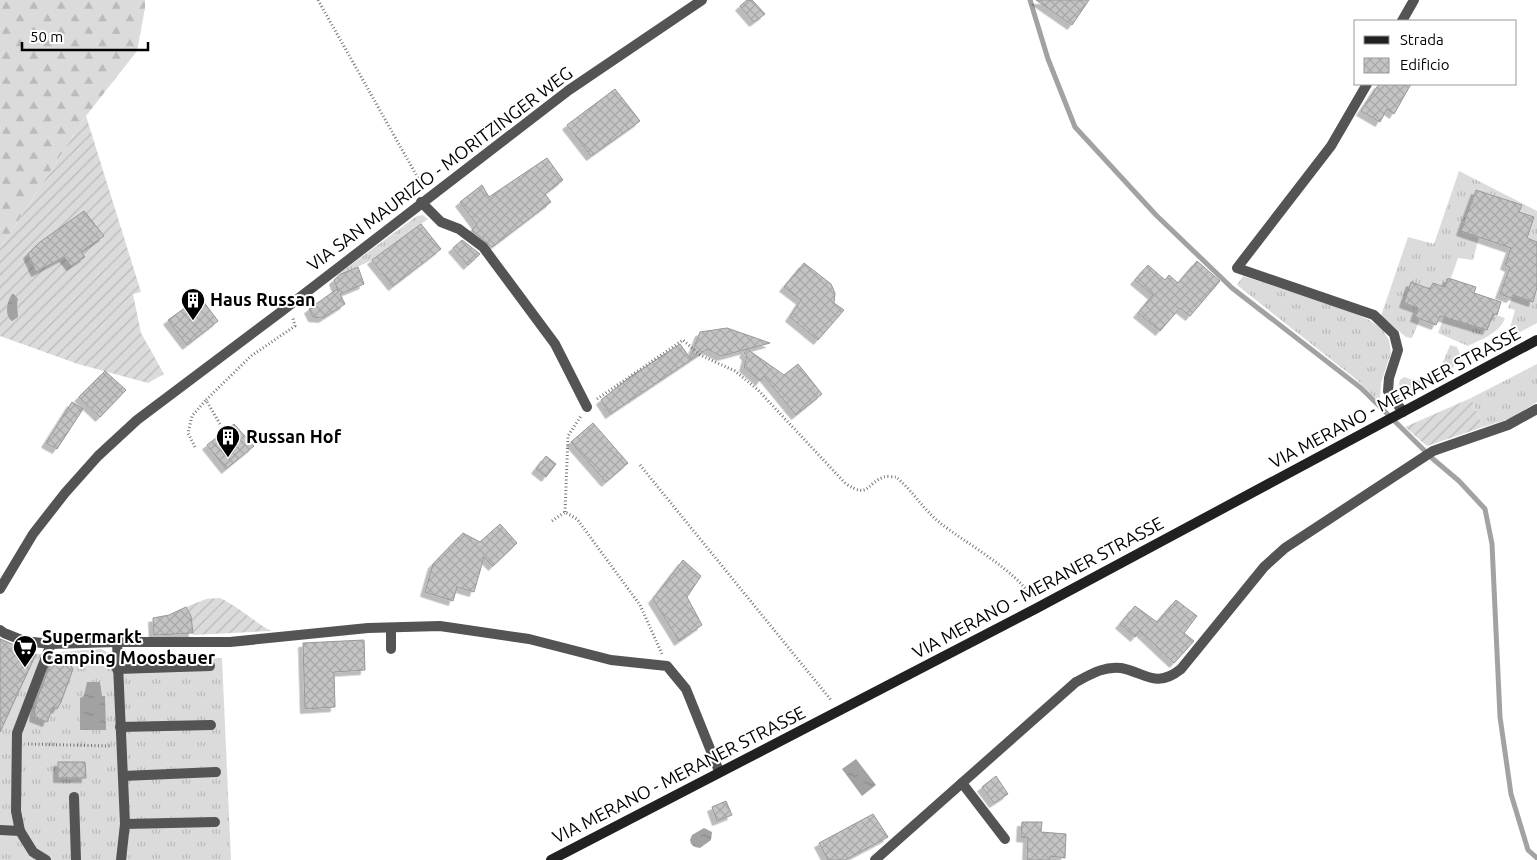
<svg xmlns="http://www.w3.org/2000/svg" width="1537" height="860" viewBox="0 0 1537 860" font-family="Ubuntu,sans-serif">
<defs>
<pattern id="grass-tufts" width="24" height="20" patternUnits="userSpaceOnUse" patternTransform="scale(1.25)"><rect width="24" height="20" fill="#dbdbdb"/><path d="M3 7l-1-3M5 7V3M7 7l1-3M15 17l-1-3M17 17v-4M19 17l1-3" fill="none" stroke="#bababa"/></pattern>
<pattern id="forest-firs" width="22" height="20" patternUnits="userSpaceOnUse" patternTransform="scale(1.25)"><rect width="22" height="20" fill="#dbdbdb"/><path d="M5 1l3.5 6h-7zM16 11l3.5 6h-7z" fill="#bababa"/></pattern>
<pattern id="garden-furrows" width="10" height="10" patternUnits="userSpaceOnUse" patternTransform="scale(1.25)"><rect width="10" height="10" fill="#dbdbdb"/><path d="M-1 1l2-2M0 10L10 0M9 11l2-2" fill="none" stroke="#bababa"/></pattern>
<pattern id="water-ripples" width="26" height="14" patternUnits="userSpaceOnUse" patternTransform="scale(1.25)"><rect width="26" height="14" fill="#a2a2a2"/><path d="M2 4q2-2 4 0t4 0M15 11q2-2 4 0t4 0" fill="none" stroke="#8a8a8a"/></pattern>
<pattern id="building-cross-hatch" width="8" height="8" patternUnits="userSpaceOnUse" patternTransform="scale(1.25)"><rect width="8" height="8" fill="#c4c4c4"/><path d="M0 0l8 8M0 8l8-8" fill="none" stroke="#a7a7a7"/></pattern>
<filter id="shadow"><feDropShadow dx="-4.5" dy="4.5" stdDeviation="0" flood-color="#0004"/></filter>
</defs>
<rect width="100%" height="100%" fill="#fff"/>
<!-- grass -->
<g fill="url(#grass-tufts)">
<polygon points="1459,171 1537,211 1537,242 1527,239 1534,217 1519,212 1521,205 1502,198 1501,202 1493,199 1494,195 1476,190 1461,230 1479,237 1473,260 1458,258 1451,278 1448,277 1444,291 1440,289 1441,285 1433,283 1430,289 1411,282 1404,303 1418,308 1415,317 1420,319 1412,338 1406,337 1381,316 1408,237 1434,244"/>
<polygon points="423,215 428,219 372,260 333,278 417,216"/>
<polygon points="1243,276 1348,310 1369,320 1382,329 1389,340 1391,353 1381,383 1380,398 1377,400 1357,380 1237,285"/>
<polygon points="1537,287 1537,323 1507,339 1515,310 1508,308 1513,295 1532,301"/>
<path d="M1493 314 1505 318C1500 333 1482 339 1468 346L1438 333 1444 317Z"/>
<path d="M1450 345 1457 347 1463 361 1454 364V367L1404 394 1399 384 1400 380 1404 377C1408 378 1412 380 1416 380 1437 383 1444 360 1450 345Z"/>
<polygon points="1537,364 1537,402 1509,419 1483,427 1471,398"/>
<path d="M0 638 36 654 100 649C108 651 109 654 112 662L222 658 231 860H0Z"/>
</g>
<!-- forest -->
<polygon fill="url(#forest-firs)" points="0,0 145,0 145,8 137,51 86,116 0,249"/>
<!-- garden -->
<g fill="url(#garden-furrows)">
<polygon points="86,116 141,292 133,294 141,333 164,374 148,383 78,364 0,336 0,249"/>
<polygon points="1471,398 1483,427 1427,446 1405,427"/>
<path d="M220 598C239 607 253 621 271 631L193 635 191 616 186 607 206 599Z"/>
</g>
<!-- water -->
<g fill="url(#water-ripples)">
<path d="M12 294H14L18 299C16 305 18 310 18 317L12 321C4 315 7 302 12 294Z"/>
<polygon points="87,682 100,682 102,696 105,696 106,730 80,730 80,698 84,696"/>
<polygon points="856,759 876,785 862,796 842,769"/>
<path d="M704 828 712 832 711 840 700 848C694 847 691 846 690 840L692 835Z"/>
</g>
<g fill="none" stroke-linecap="round" stroke-linejoin="round">
<!-- stream -->
<polyline stroke="#a2a2a2" stroke-width="5" points="1030,0 1048,59 1075,127 1156,215 1232,288 1361,388 1433,459 1459,481 1485,509 1492,544 1500,717 1511,794 1528,850 1537,858"/>
</g>
<!-- building -->
<g fill="url(#building-cross-hatch)" stroke="#989898" filter="url(#shadow)">
<polygon points="747,0 752,0 765,14 754,22 740,6"/>
<polygon points="1036,0 1089,0 1072,25"/>
<polygon points="1379,84 1411,84 1394,114 1387,109 1380,122 1361,111"/>
<polygon points="615,89 640,121 591,156 567,125"/>
<polygon points="547,158 563,180 545,194 551,202 492,247 472,230 477,225 460,202 482,185 489,197"/>
<polygon points="1476,190 1522,205 1519,212 1534,217 1527,238 1537,242 1537,287 1533,302 1513,295 1511,298 1500,294 1510,267 1505,265 1511,248 1461,231"/>
<polygon points="84,211 104,236 81,252 85,257 71,266 64,257 36,272 28,254 40,242"/>
<polygon points="421,224 441,249 393,286 372,260"/>
<polygon points="462,240 480,254 468,265 453,248"/>
<polygon points="1197,261 1220,281 1190,316 1180,308 1160,331 1138,313 1153,295 1135,280 1148,265 1165,280 1169,275 1178,283"/>
<polygon points="804,263 831,284 835,293 834,303 844,310 818,340 790,317 801,300 784,287"/>
<polygon points="358,267 364,284 340,294 345,304 323,318 313,317 309,309 337,289 338,291 334,280 341,274"/>
<polygon points="1448,278 1476,287 1474,293 1501,302 1497,315 1493,314 1487,330 1440,316 1436,325 1415,317 1418,308 1404,303 1411,282 1430,289 1433,283 1445,287"/>
<polygon points="200,297 218,321 187,345 168,320"/>
<polygon points="727,328 770,343 721,356 707,349 610,414 601,400 630,377 680,344 690,358 700,332"/>
<polygon points="747,349 784,375 798,364 822,394 796,415 764,376 760,381 744,367 747,356 744,353"/>
<polygon points="105,371 126,390 100,417 79,397"/>
<polygon points="72,402 83,409 57,449 46,443"/>
<polygon points="593,423 628,463 606,482 571,442"/>
<polygon points="234,424 254,446 226,469 207,445"/>
<polygon points="546,456 556,464 546,477 536,469"/>
<polygon points="500,524 517,543 493,566 484,557 474,592 457,587 453,601 425,592 433,564 463,533 480,542"/>
<polygon points="683,560 701,576 687,597 702,625 679,641 653,599"/>
<polygon points="1176,600 1197,616 1184,633 1194,641 1174,663 1140,631 1135,637 1120,624 1135,606 1157,622"/>
<polygon points="186,607 191,616 193,633 154,635 153,618 169,615"/>
<polygon points="0,639 36,654 0,732"/>
<polygon points="364,640 365,670 334,672 335,707 305,709 303,643"/>
<polygon points="52,660 71,660 71,666 73,669 61,702 57,709 53,707 47,722 34,717 36,702"/>
<polygon points="58,762 85,762 86,778 58,778"/>
<polygon points="996,776 1008,794 994,803 982,787"/>
<polygon points="726,801 732,815 717,821 712,807"/>
<polygon points="873,814 888,837 845,860 828,860 819,843"/>
<polygon points="1022,822 1042,822 1041,832 1066,834 1065,858 1050,856 1050,860 1027,860 1028,838 1021,837"/>
</g>
<g fill="none" stroke-linecap="round" stroke-linejoin="round">
<!-- path -->
<g stroke="#767676" stroke-width="3" stroke-dasharray="1 2.5" stroke-linecap="butt">
<polyline points="318,0 423,187"/>
<path d="M597 399 683 340 700 355 735 371 758 390 846 484C870 499 866 483 884 477 887 476 893 477 896 477 912 490 923 509 939 522 965 543 1016 570 1032 598"/>
<polyline points="220,424 206,400 251,356 295,326 293,318"/>
<polyline points="195,447 188,433 192,416 206,400"/>
<polyline points="640,465 831,700"/>
<polyline points="565,512 568,436 581,416"/>
<polyline points="552,521 565,512 577,519 640,605 662,654"/>
<polyline points="28,744 110,746"/>
</g>
<!-- lane -->
<g stroke="#545454" stroke-width="10">
<polyline points="1402,21 1414,0"/>
<polyline points="1367,84 1331,146 1237,268 1374,315 1394,334 1398,350 1389,378 1388,391 1403,412"/>
<polyline points="421,202 441,222 459,229 483,247 555,344 587,407"/>
<polyline points="391,628 391,649"/>
<polyline points="0,630 4,633 24,641 51,644 117,642 230,642 368,628 440,626 529,639 611,660 667,666 686,689 719,771"/>
<polyline points="117,642 125,824 121,860"/>
<polyline points="117,669 210,666"/>
<polyline points="120,727 211,725"/>
<polyline points="123,776 216,772"/>
<polyline points="962,783 1005,839"/>
<polyline points="74,797 76,860"/>
<polyline points="125,824 215,822"/>
<polyline points="0,830 20,831"/>
<polyline points="46,860 33,852 20,831 16,811 17,733 51,644"/>
</g>
<!-- street -->
<g stroke="#545454" stroke-width="10">
<polyline points="0,589 33,534 65,493 98,456 137,420 282,311 569,90 702,0"/>
<path d="M875 860 1076 682C1091 674 1104 666 1121 668 1146 673 1156 689 1181 669L1264 567 1285 548 1433 451 1508 425 1537 409"/>
</g>
<!-- secondary -->
<polyline stroke="#212121" stroke-width="10" points="551,860 1037,608 1537,340"/>
</g>
<!-- icons -->
<defs>
<g id="building-pin" transform="scale(1.25)"><path d="M0 17L-7.5 6A9.5 9.5 0 1 1 7.5 6Z" fill="#000" stroke="#fff"/><path d="M-4-6H4V6H1V3H-1V6H-4ZM-2.5-4.3h1.7v1.8h-1.7ZM.8-4.3h1.7v1.8H.8ZM-2.5-1h1.7V.8h-1.7ZM.8-1h1.7V.8H.8Z" fill="#fff"/></g>
<g id="supermarket-pin" transform="scale(1.25)"><path d="M0 17L-7.5 6A9.5 9.5 0 1 1 7.5 6Z" fill="#000" stroke="#fff"/><path d="M-6-5.5h2.5l.6 2H6L4.5 2H-2.5L-4.4-4H-6ZM-1.5 3.2a1.3 1.3 0 1 0 .1 0ZM3 3.2a1.3 1.3 0 1 0 .1 0Z" fill="#fff"/></g>
</defs>
<g fill-rule="evenodd">
<use href="#building-pin" x="193" y="300"/>
<use href="#building-pin" x="228" y="437"/>
<use href="#supermarket-pin" x="25" y="647"/>
</g>
<g text-anchor="middle" stroke-width="4" stroke-linejoin="round" paint-order="stroke">
<!-- street labels -->
<g font-size="18" fill="#000" stroke="#fff">
<text transform="translate(440 169) rotate(-37)" y="6">VIA SAN MAURIZIO - MORITZINGER WEG</text>
<text transform="translate(1395 398) rotate(-28)" y="6">VIA MERANO - MERANER STRASSE</text>
<text transform="translate(1038 588) rotate(-28)" y="6">VIA MERANO - MERANER STRASSE</text>
<text transform="translate(679 775) rotate(-27)" y="6">VIA MERANO - MERANER STRASSE</text>
</g>
<!-- poi labels -->
<g font-size="18" font-weight="bold" fill="#000" stroke="#fff" text-anchor="start">
<text x="210" y="306">Haus Russan</text>
<text x="246" y="443">Russan Hof</text>
<text x="42" y="643">Supermarkt<tspan x="42" dy="21">Camping Moosbauer</tspan></text>
</g>
</g>
<!-- legend -->
<rect x="1354" y="20" width="162" height="65" fill="#ffffff" stroke="#999999"/>
<rect x="1364" y="36" width="25" height="8" fill="#212121" stroke="#999999"/>
<text x="1400" y="45" font-size="15" fill="#000000">Strada</text>
<rect x="1364" y="58" width="25" height="15" fill="url(#building-cross-hatch)" stroke="#999999"/>
<text x="1400" y="70" font-size="15" fill="#000000">Edificio</text>
<!-- scale -->
<path d="M22 42v8h126v-8" fill="none" stroke="#000000" stroke-width="2.5"/>
<text x="30" y="42" font-size="15" fill="#000000" stroke="#ffffff" stroke-width="4" paint-order="stroke">50 m</text>
</svg>
